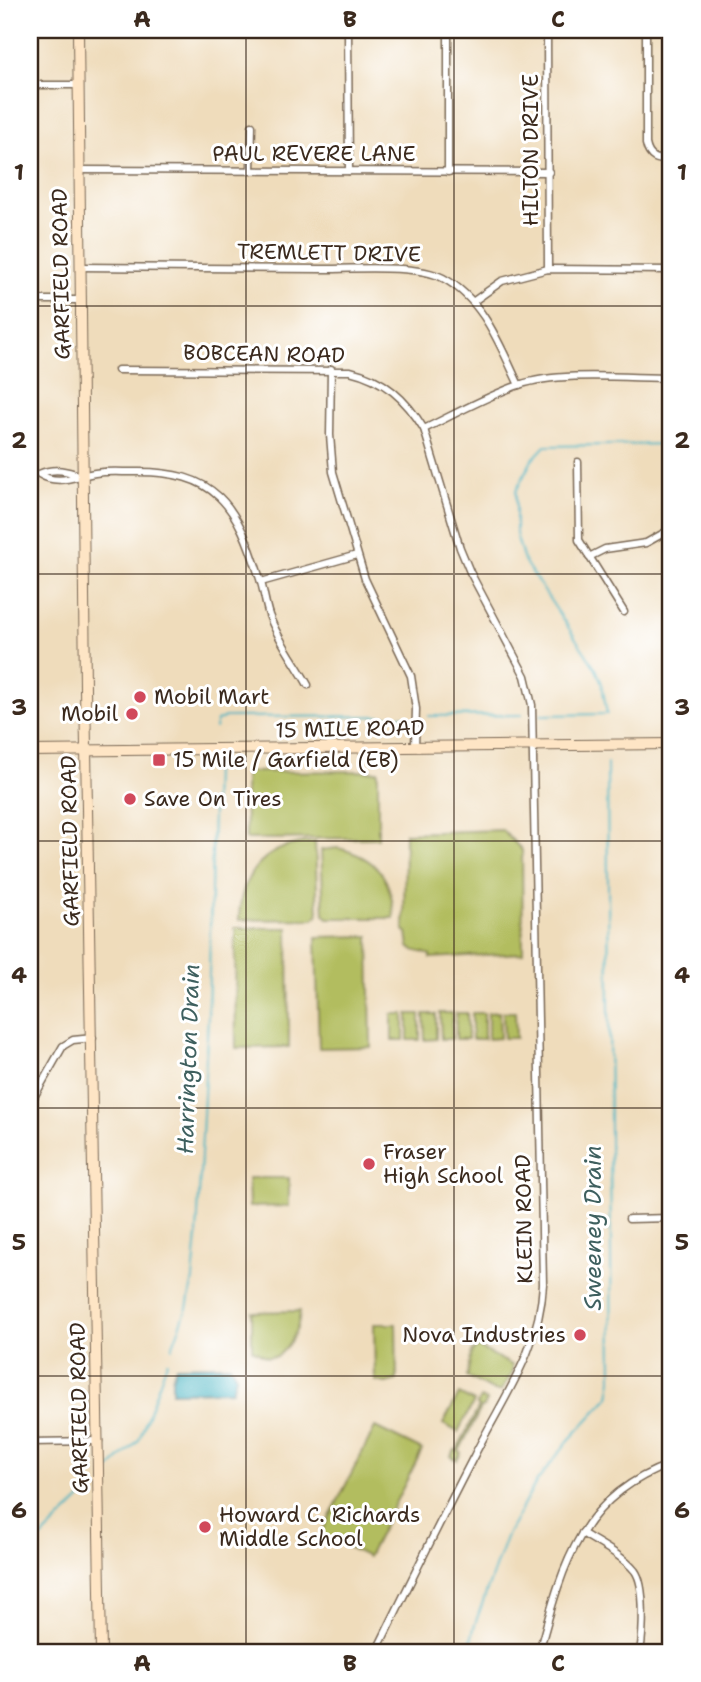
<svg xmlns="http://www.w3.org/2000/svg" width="701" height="1682" viewBox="0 0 701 1682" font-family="'Shantell Sans',sans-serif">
<rect width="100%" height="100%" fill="#fff"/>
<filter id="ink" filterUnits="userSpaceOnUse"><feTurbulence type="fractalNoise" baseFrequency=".0143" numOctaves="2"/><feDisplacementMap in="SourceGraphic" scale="14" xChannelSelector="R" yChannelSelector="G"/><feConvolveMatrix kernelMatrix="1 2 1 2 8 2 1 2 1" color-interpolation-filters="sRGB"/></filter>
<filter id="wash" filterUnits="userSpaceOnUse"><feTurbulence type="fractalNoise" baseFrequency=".00686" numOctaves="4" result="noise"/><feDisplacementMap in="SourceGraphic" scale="28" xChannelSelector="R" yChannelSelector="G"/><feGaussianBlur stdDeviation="1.57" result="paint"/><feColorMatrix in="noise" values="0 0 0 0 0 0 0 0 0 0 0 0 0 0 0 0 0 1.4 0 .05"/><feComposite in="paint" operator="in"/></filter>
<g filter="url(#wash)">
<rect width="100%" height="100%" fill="#efdcbb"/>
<!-- green -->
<g fill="#b2bd5f" stroke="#76743e" stroke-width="2">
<polygon points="378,771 378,838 246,839 245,772"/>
<path d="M502 830 522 850 523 953 430 958V955C422 951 416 953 409 947L407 932 404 931 405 833Z"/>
<path d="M305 842H315L318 914 314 919 239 920C240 876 261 849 305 842Z"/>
<path d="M338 848C378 858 392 878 394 918H328L324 914 321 850Z"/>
<polygon points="235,928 288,928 289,1047 236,1048"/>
<polygon points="369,936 371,1047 319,1048 316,937"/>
<polygon points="499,1012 500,1038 488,1039 488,1013"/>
<polygon points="503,1012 515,1012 516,1038 504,1038"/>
<polygon points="440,1013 452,1013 452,1039 441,1039"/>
<polygon points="456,1013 467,1013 468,1039 456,1039"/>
<rect x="472" y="1013" width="12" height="26"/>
<rect x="392" y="1014" width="12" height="26"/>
<rect x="408" y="1014" width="12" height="26"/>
<polygon points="424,1014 436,1014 436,1039 425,1040"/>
<polygon points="248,1178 289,1178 289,1206 249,1207"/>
<path d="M300 1311C299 1330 291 1343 278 1356L267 1357 252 1349V1312Z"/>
<polygon points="374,1324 396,1324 397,1380 386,1383 375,1381"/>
<polygon points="478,1347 512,1365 512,1373 501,1391 494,1391 467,1377 472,1351"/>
<polygon points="459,1394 474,1402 458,1432 443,1424"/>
<polygon points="481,1398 487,1401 483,1408 481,1408 459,1451 461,1453 457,1460 451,1456 455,1450 457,1450 479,1407 477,1405"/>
<polygon points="375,1427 422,1450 368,1557 321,1534"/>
</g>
<!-- water -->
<polygon fill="#45b2c1" stroke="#406e70" stroke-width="2" points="230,1365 236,1376 232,1391 172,1392 172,1379 176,1366"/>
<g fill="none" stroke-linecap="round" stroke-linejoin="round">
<!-- stream -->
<g stroke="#45b2c1" stroke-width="2">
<polyline points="541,715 607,714 602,684 596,669 524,561 516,534 516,491 532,460 545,446 671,444"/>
<polyline points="429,716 522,715"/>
<polyline points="215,728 217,721 225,717 406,716"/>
<polyline points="172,1348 187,1308 193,1279 197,1235 208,1016 214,768"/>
<polyline points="105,1473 139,1440 167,1362"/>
<polyline points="30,1549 93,1487"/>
<polyline points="468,1652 475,1624 506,1537 535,1484 568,1441 609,1397 612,1379 607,763"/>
</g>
</g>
</g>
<g filter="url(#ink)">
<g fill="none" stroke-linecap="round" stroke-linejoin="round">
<!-- street casing -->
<g stroke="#7a6855" stroke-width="9">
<g id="street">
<polyline points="348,30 349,171"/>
<polyline points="448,30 448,172"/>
<polyline points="547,30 548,269"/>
<path d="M646 30V144C649 159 657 160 671 161"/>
<polyline points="30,85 78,85"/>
<polyline points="79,170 549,172"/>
<polyline points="251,171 252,126"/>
<path d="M80 267C160 268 241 268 321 269 352 269 417 264 443 278 484 300 500 346 519 385"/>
<polyline points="30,300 80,300"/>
<polyline points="474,301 502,281 548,269 671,270"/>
<polyline points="331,369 330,435 333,472 365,579 411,676 416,709 415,747"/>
<path d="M118 370 350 371C384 379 406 399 424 429L460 548 470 572 525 676 532 705 543 1284C540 1350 503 1398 474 1456 440 1521 408 1587 376 1652"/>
<path d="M424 429C455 414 487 396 519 385 560 371 627 378 671 378"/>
<polyline points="578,462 579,540 624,612"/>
<path d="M82 476C67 471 55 467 39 474 58 486 75 476 95 473 107 471 120 472 132 472 217 470 237 505 260 579 264 591 265 603 269 615 278 640 295 662 308 685"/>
<polyline points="589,557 605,549 646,543 671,529"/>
<polyline points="261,582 357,555"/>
<polyline points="30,1104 63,1046 73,1040 93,1038"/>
<polyline points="629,1219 671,1218"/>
<polyline points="30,1442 99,1441"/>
<path d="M582 1533C599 1544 622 1555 635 1571 646 1586 643 1634 640 1652"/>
<path d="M539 1652C562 1568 579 1496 671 1464"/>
</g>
</g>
<!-- secondary casing -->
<g stroke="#7a6855" stroke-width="12">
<g id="secondary">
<polyline points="78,30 85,688 101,1652"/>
<polyline points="30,751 671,744"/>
</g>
</g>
<!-- street -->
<use href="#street" stroke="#fff" stroke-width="6"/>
<!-- secondary -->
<use href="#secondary" stroke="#fee5c5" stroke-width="10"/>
</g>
</g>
<!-- grid -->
<path fill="none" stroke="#3b2a1e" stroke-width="2" stroke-opacity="0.55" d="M246 30V1652M454 30V1652M30 306H671M30 574H671M30 841H671M30 1108H671M30 1376H671"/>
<!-- markers -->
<g fill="#d1495b" stroke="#fff" stroke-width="2.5">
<circle cx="140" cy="697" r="7"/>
<circle cx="132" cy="714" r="7"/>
<rect x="152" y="753" width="14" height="14" rx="3.5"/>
<circle cx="130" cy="799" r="7"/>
<circle cx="369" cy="1164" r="7"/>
<circle cx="580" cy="1335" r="7"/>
<circle cx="205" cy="1527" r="7"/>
</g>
<g text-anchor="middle" stroke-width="6" stroke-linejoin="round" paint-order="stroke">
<!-- street labels -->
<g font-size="21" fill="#3b2a1e" stroke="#fff">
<text transform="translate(531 150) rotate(-90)" y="7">HILTON DRIVE</text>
<text x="314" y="161">PAUL REVERE LANE</text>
<text transform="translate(329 253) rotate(1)" y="7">TREMLETT DRIVE</text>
<text transform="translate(61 274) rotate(-91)" y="7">GARFIELD ROAD</text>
<text transform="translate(264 354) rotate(1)" y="7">BOBCEAN ROAD</text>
<text transform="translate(350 729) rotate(-1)" y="7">15 MILE ROAD</text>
<text transform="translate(70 841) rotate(-91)" y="7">GARFIELD ROAD</text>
<text transform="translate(524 1219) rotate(-91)" y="7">KLEIN ROAD</text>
<text transform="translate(79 1408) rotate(-91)" y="7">GARFIELD ROAD</text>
</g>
<!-- poi labels -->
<g font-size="21" fill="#3b2a1e" stroke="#fff" text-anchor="start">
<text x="154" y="704">Mobil Mart</text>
<text x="118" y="721" text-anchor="end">Mobil</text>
<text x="173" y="767">15 Mile / Garfield (EB)</text>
<text x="144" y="806">Save On Tires</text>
<text x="383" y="1159">Fraser<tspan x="383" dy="24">High School</tspan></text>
<text x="566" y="1342" text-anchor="end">Nova Industries</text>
<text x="219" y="1522">Howard C. Richards<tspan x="219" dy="24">Middle School</tspan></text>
</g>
<!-- water labels -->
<g font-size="23" font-style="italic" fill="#3f605f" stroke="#fff">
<text transform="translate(188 1059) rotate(-88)" y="8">Harrington Drain</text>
<text transform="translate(593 1228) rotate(-90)" y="8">Sweeney Drain</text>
</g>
</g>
<!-- margin -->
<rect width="701" height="1682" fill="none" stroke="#fff" stroke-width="77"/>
<rect x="38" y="38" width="624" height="1606" fill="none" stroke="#3b2a1e" stroke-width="2.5"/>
<g font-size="23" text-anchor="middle" font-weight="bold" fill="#3b2a1e">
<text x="142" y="27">A</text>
<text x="350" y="27">B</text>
<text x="558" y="27">C</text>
<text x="19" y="180">1</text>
<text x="682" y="180">1</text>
<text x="19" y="448">2</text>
<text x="682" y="448">2</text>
<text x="19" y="715">3</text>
<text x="682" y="715">3</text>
<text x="19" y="983">4</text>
<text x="682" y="983">4</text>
<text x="19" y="1250">5</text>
<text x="682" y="1250">5</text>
<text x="19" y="1518">6</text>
<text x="682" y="1518">6</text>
<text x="142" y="1671">A</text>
<text x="350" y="1671">B</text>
<text x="558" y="1671">C</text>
</g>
</svg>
